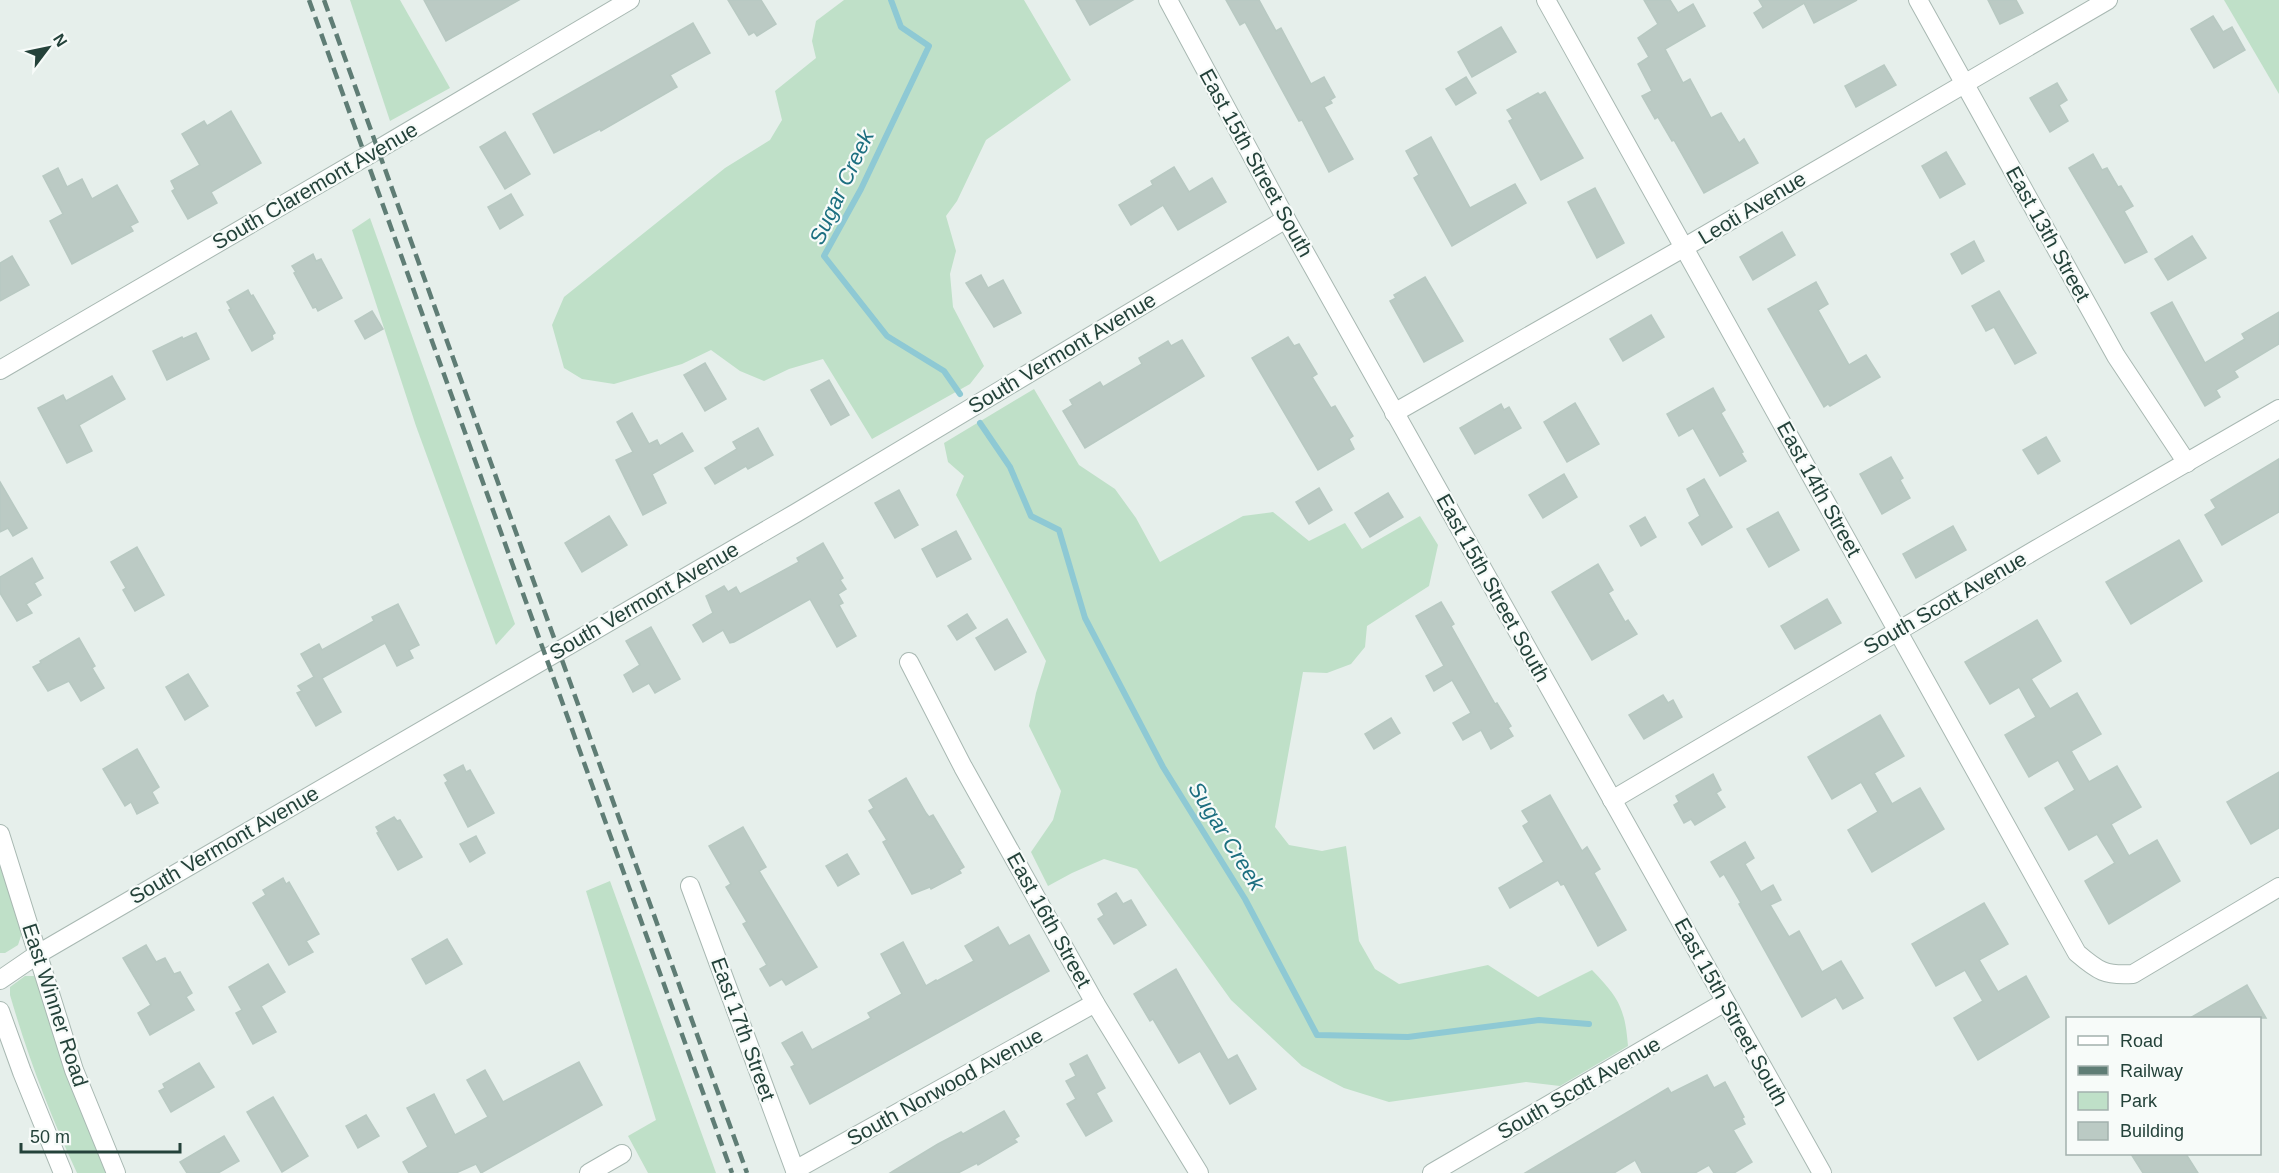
<svg xmlns="http://www.w3.org/2000/svg" width="2279" height="1173" viewBox="0 0 2279 1173" font-family="Helvetica,sans-serif">
<rect width="100%" height="100%" fill="#e6efeb"/>
<!-- green -->
<g fill="#bfe0c8">
<polygon points="350,0 400,0 450,88 390,121"/>
<polygon points="844,0 1024,0 1071,80 986,140 957,201 946,216 956,251 950,274 953,307 984,366 970,384 872,439 823,359 789,369 764,381 740,371 711,350 682,364 614,384 582,379 564,368 552,325 564,297 725,168 770,140 782,120 775,91 816,58 812,41 816,21"/>
<polygon points="2224,0 2279,0 2279,94"/>
<polygon points="370,218 515,624 496,645 416,426 352,230"/>
<path d="M1034 389 1079 465 1115 489 1136 518 1160 562 1243 516 1273 512 1309 541 1345 523 1362 549 1420 516 1438 545 1429 586 1367 626 1365 647 1351 664 1327 673 1303 672 1275 827 1289 845 1322 851 1346 846 1359 941 1375 969 1399 984 1488 965 1538 997 1592 970C1618 997 1625 1007 1628 1046L1560 1086 1526 1082 1389 1102 1344 1088 1302 1066 1231 1000 1137 869 1104 859 1072 873 1048 886 1031 852 1053 820 1061 791 1029 726 1036 693 1046 661 956 495 964 476 948 462 944 443Z"/>
<polygon points="0,865 22,933 18,945 5,953 0,953"/>
<polygon points="610,881 716,1173 648,1173 628,1136 656,1120 586,891"/>
<path d="M25 976H34L39 985 108 1173H77C50 1115 28 1057 10 995V987Z"/>
</g>
<g fill="none" stroke-linecap="round" stroke-linejoin="round">
<!-- stream -->
<g stroke="#8ec9d4" stroke-width="6">
<polyline points="891,0 901,27 929,46 861,189 824,256 887,336 944,371 960,394"/>
<polyline points="980,423 1010,467 1031,516 1059,530 1085,618 1163,767 1245,899 1317,1035 1408,1037 1539,1020 1589,1024"/>
</g>
</g>
<!-- building -->
<g fill="#bbcac4" stroke="#b8c9c2" stroke-width="1.5">
<polygon points="424,0 519,0 446,41"/>
<polygon points="728,0 761,0 776,24 757,36 754,32 749,35"/>
<polygon points="1076,0 1133,0 1090,25"/>
<polygon points="1226,0 1259,0 1276,31 1281,28 1311,84 1324,77 1335,97 1330,100 1332,103 1324,107 1353,159 1329,172 1302,120 1299,121 1245,22 1240,25"/>
<polygon points="1644,0 1670,0 1678,13 1693,4 1705,26 1665,49 1683,83 1690,79 1711,118 1721,113 1739,143 1744,139 1758,163 1704,193 1674,140 1672,141 1658,117 1655,119 1642,96 1652,91 1638,64 1649,57 1638,38 1658,24"/>
<polygon points="1759,0 1857,0 1814,23 1804,3 1763,28 1754,13 1763,7"/>
<polygon points="1988,0 2016,0 2023,13 2000,24"/>
<polygon points="2213,16 2223,32 2232,27 2245,50 2214,68 2191,29"/>
<polygon points="693,23 710,53 670,75 677,87 601,131 600,129 554,153 533,114"/>
<polygon points="1501,27 1516,52 1472,77 1458,52"/>
<polygon points="1884,65 1896,85 1856,107 1845,86"/>
<polygon points="1466,77 1476,93 1456,105 1446,89"/>
<polygon points="2057,83 2067,100 2059,105 2068,121 2050,132 2030,98"/>
<polygon points="1545,92 1583,158 1541,180 1509,121 1513,119 1507,110 1538,93 1540,95"/>
<polygon points="231,111 261,163 211,192 217,203 188,219 172,191 175,189 171,181 200,165 182,134 204,121 207,126"/>
<polygon points="505,132 530,174 505,189 480,147"/>
<polygon points="1431,137 1470,208 1515,184 1526,203 1452,246 1414,178 1419,175 1406,151"/>
<polygon points="1946,152 1965,184 1940,198 1922,166"/>
<polygon points="2093,154 2102,170 2107,168 2118,187 2121,186 2133,206 2124,211 2147,252 2125,263 2069,168"/>
<polygon points="1174,167 1189,192 1212,178 1226,202 1178,230 1163,205 1131,225 1119,205 1153,185 1151,181"/>
<polygon points="58,168 67,187 82,179 92,199 117,185 138,222 130,226 133,231 72,264 50,221 63,214 43,176"/>
<polygon points="1595,188 1624,243 1597,258 1568,202"/>
<polygon points="511,194 523,215 500,229 488,207"/>
<polygon points="1782,232 1795,255 1753,280 1740,257"/>
<polygon points="2192,236 2206,258 2168,280 2155,259"/>
<polygon points="1974,241 1984,261 1962,274 1951,254"/>
<polygon points="313,254 316,261 321,259 342,298 318,311 316,307 313,308 294,273 296,272 292,266"/>
<polygon points="12,256 29,285 0,301 0,263"/>
<polygon points="981,275 988,288 1003,280 1021,313 994,327 966,283"/>
<polygon points="1425,277 1463,341 1424,362 1390,301 1396,298 1394,295"/>
<polygon points="1816,282 1828,304 1818,310 1849,365 1866,355 1880,377 1830,406 1828,404 1824,407 1768,309"/>
<polygon points="248,290 251,296 253,295 275,333 272,335 273,339 252,351 229,310 231,309 227,302"/>
<polygon points="1999,291 2036,353 2015,364 1994,327 1986,331 1972,306"/>
<polygon points="2172,302 2205,363 2245,339 2242,334 2279,312 2279,344 2234,371 2238,377 2216,390 2220,397 2205,406 2151,313"/>
<polygon points="372,311 383,329 365,339 355,321"/>
<polygon points="1651,315 1664,337 1623,361 1610,339"/>
<polygon points="196,333 209,359 167,380 153,351 182,337 183,339"/>
<polygon points="1288,337 1294,346 1299,344 1317,374 1312,377 1331,408 1335,406 1353,436 1349,439 1354,449 1318,470 1252,358"/>
<polygon points="1182,340 1204,376 1085,448 1063,411 1073,405 1070,400 1100,382 1103,387 1142,364 1139,358 1168,341 1171,346"/>
<polygon points="705,363 726,399 705,411 684,375"/>
<polygon points="112,376 125,399 79,425 92,451 67,463 38,408 63,395 66,401"/>
<polygon points="829,380 849,415 831,425 811,390"/>
<polygon points="1713,388 1725,410 1721,413 1743,452 1741,453 1746,461 1720,476 1693,428 1679,436 1667,414"/>
<polygon points="1575,403 1599,444 1567,462 1544,422"/>
<polygon points="1501,404 1504,410 1509,407 1521,428 1475,454 1460,428"/>
<polygon points="632,413 649,444 657,440 660,446 682,433 693,451 652,474 666,503 643,515 616,460 633,452 617,422"/>
<polygon points="758,428 773,455 748,469 746,466 715,484 705,468 737,449 733,442"/>
<polygon points="2046,437 2060,461 2038,474 2023,450"/>
<polygon points="1891,457 1903,478 1900,480 1910,498 1882,514 1860,474"/>
<polygon points="2279,459 2279,512 2222,545 2205,515 2216,508 2211,500"/>
<polygon points="1564,474 1577,497 1543,518 1529,495"/>
<polygon points="1704,479 1732,527 1702,545 1689,523 1700,516 1687,489"/>
<polygon points="0,482 27,528 13,536 8,528 0,532"/>
<polygon points="1319,488 1332,510 1309,524 1296,502"/>
<polygon points="899,490 918,525 895,538 875,503"/>
<polygon points="1388,493 1403,517 1370,537 1355,513"/>
<polygon points="1778,512 1799,550 1769,567 1747,529"/>
<polygon points="609,516 627,545 582,572 565,543"/>
<polygon points="1645,517 1656,537 1641,546 1630,526"/>
<polygon points="1953,526 1966,550 1916,578 1903,554"/>
<polygon points="956,531 971,559 937,577 922,549"/>
<polygon points="2179,540 2202,581 2131,624 2106,582"/>
<polygon points="823,543 843,578 840,580 846,589 838,594 843,603 839,605 856,636 837,647 810,599 734,642 730,643 723,630 703,642 693,625 713,613 706,596 724,586 728,592 736,587 740,594 799,562 797,558"/>
<polygon points="137,547 164,595 135,611 123,590 126,588 111,562"/>
<polygon points="32,558 43,578 34,583 41,595 26,604 32,613 17,621 0,593 0,577"/>
<polygon points="1598,564 1613,590 1608,593 1625,622 1628,620 1637,634 1592,660 1552,592"/>
<polygon points="1827,599 1841,623 1795,649 1781,626"/>
<polygon points="1441,602 1454,624 1451,626 1495,704 1497,703 1511,726 1508,728 1513,736 1491,749 1481,730 1463,740 1453,723 1471,713 1452,680 1434,691 1426,676 1444,666 1416,616"/>
<polygon points="398,604 419,645 409,650 413,658 397,666 385,643 322,678 341,712 316,726 297,693 302,691 298,686 314,677 301,654 319,644 322,650 374,621 372,617"/>
<polygon points="967,614 976,628 957,640 948,626"/>
<polygon points="1007,619 1026,652 995,670 976,638"/>
<polygon points="2037,620 2061,661 2031,679 2050,709 2077,693 2101,734 2071,751 2089,782 2117,766 2141,807 2111,824 2129,856 2157,840 2180,881 2109,924 2085,881 2115,863 2097,834 2069,850 2045,808 2075,790 2058,760 2029,777 2005,735 2036,717 2019,687 1990,704 1965,662"/>
<polygon points="651,627 680,679 655,693 649,683 633,692 624,675 640,665 626,641"/>
<polygon points="79,638 95,666 92,668 104,688 81,701 69,681 48,691 33,667 41,663 40,661"/>
<polygon points="188,674 208,706 185,720 166,687"/>
<polygon points="1663,695 1668,703 1673,700 1682,717 1644,739 1629,715"/>
<polygon points="1880,715 1904,756 1874,773 1892,804 1920,788 1944,829 1872,872 1848,830 1878,812 1861,782 1832,799 1808,757"/>
<polygon points="1391,718 1400,733 1374,749 1365,734"/>
<polygon points="137,749 159,787 152,792 158,803 137,814 131,802 125,806 103,769"/>
<polygon points="463,765 466,772 470,770 494,813 468,827 445,783 448,781 444,775"/>
<polygon points="2279,772 2279,828 2251,844 2227,802"/>
<polygon points="1713,774 1721,790 1716,793 1725,807 1695,825 1691,819 1684,823 1674,805 1679,802 1676,796"/>
<polygon points="906,778 926,813 929,817 933,815 964,867 959,870 961,873 931,889 930,887 912,894 883,842 887,840 869,811 874,808 869,800"/>
<polygon points="1550,795 1582,851 1587,847 1600,869 1594,873 1626,930 1598,946 1564,884 1561,885 1558,880 1510,908 1499,888 1544,862 1523,826 1529,822 1522,811"/>
<polygon points="394,817 397,821 400,820 422,857 398,870 377,833 379,832 376,827"/>
<polygon points="743,827 766,867 759,871 817,967 786,985 782,979 770,986 760,969 767,965 743,924 747,922 726,887 731,884 709,846"/>
<polygon points="476,836 485,853 470,862 460,844"/>
<polygon points="1745,842 1754,858 1745,864 1761,892 1773,885 1781,900 1770,905 1789,937 1799,931 1822,972 1841,961 1863,998 1843,1009 1836,997 1802,1017 1739,904 1741,903 1724,874 1720,877 1711,862"/>
<polygon points="847,854 859,874 838,886 826,866"/>
<polygon points="283,878 286,884 289,882 319,934 306,941 313,952 289,965 253,903 266,895 263,890"/>
<polygon points="1116,893 1123,904 1131,900 1146,925 1114,944 1098,919 1104,915 1098,904"/>
<polygon points="1984,903 2008,944 1979,960 1998,992 2026,976 2049,1017 1978,1060 1954,1018 1983,1001 1965,970 1936,986 1912,944"/>
<polygon points="998,927 1009,946 1029,935 1049,971 810,1104 791,1067 795,1065 782,1043 802,1032 812,1050 871,1018 868,1013 902,994 881,954 903,942 926,986 936,980 937,981 974,961 965,946"/>
<polygon points="447,939 462,964 426,984 412,959"/>
<polygon points="146,945 156,962 165,958 174,974 180,972 192,993 186,997 194,1010 150,1035 138,1013 151,1005 123,958"/>
<polygon points="268,964 285,992 261,1006 276,1032 253,1044 236,1013 242,1010 229,987"/>
<polygon points="1176,969 1228,1060 1237,1055 1256,1089 1230,1104 1200,1051 1179,1063 1153,1019 1150,1021 1134,994"/>
<polygon points="2247,985 2266,1018 2190,1018"/>
<polygon points="1087,1055 1105,1088 1096,1093 1112,1121 1086,1136 1067,1104 1076,1099 1066,1081 1076,1076 1070,1064"/>
<polygon points="579,1062 602,1105 481,1173 476,1164 456,1173 409,1173 403,1162 428,1147 407,1108 434,1094 455,1135 488,1117 467,1080 485,1070 503,1102"/>
<polygon points="199,1063 214,1087 171,1112 159,1091 165,1088 163,1084"/>
<polygon points="1707,1075 1714,1088 1725,1082 1744,1117 1742,1118 1745,1124 1733,1130 1752,1162 1734,1173 1714,1173 1709,1165 1695,1173 1642,1173 1635,1160 1614,1173 1525,1173 1668,1088 1671,1093"/>
<polygon points="273,1097 308,1156 282,1172 247,1112"/>
<polygon points="1004,1111 1019,1136 1014,1139 1017,1142 978,1165 977,1163 958,1173 890,1173 938,1144 961,1132 963,1134"/>
<polygon points="366,1115 379,1136 358,1148 346,1126"/>
<polygon points="224,1136 239,1161 218,1173 187,1173 180,1162"/>
<polygon points="2131,1154 2186,1154 2198,1173 2143,1173"/>
</g>
<g fill="none" stroke-linecap="round" stroke-linejoin="round">
<!-- minor casing -->
<g stroke="#a8b8b2" stroke-width="20">
<g id="minor">
<polyline points="1168,0 1286,219 1822,1173"/>
<path d="M1546 0 2077 953C2098 971 2105 976 2133 974L2279 887"/>
<polyline points="1918,0 2116,356 2187,463"/>
<polyline points="0,370 377,150 630,0"/>
<polyline points="1394,413 1685,247 2108,0"/>
<polyline points="909,662 963,767 1095,1003 1199,1173"/>
<polyline points="1612,800 2042,546 2279,409"/>
<polyline points="0,834 74,1070 116,1173"/>
<polyline points="690,886 796,1173"/>
<polyline points="0,980 38,954 796,513 1286,219"/>
<polyline points="0,1011 22,1072 63,1173"/>
<polyline points="795,1170 1095,1003"/>
<polyline points="589,1173 622,1154"/>
<polyline points="1432,1173 1725,1002"/>
</g>
</g>
<!-- minor -->
<use href="#minor" stroke="#fff" stroke-width="18"/>
<!-- rail -->
<g stroke="#5f7d75" stroke-width="4.5" stroke-dasharray="12 6" stroke-linecap="butt">
<polyline points="309,0 732,1173"/>
<polyline points="324,0 747,1173"/>
</g>
</g>
<g text-anchor="middle" stroke-width="4.5" stroke-linejoin="round" paint-order="stroke">
<!-- street labels -->
<g font-size="21" fill="#24423a" stroke="#f7fbf9">
<text transform="translate(1256 163) rotate(61)" y="7">East 15th Street South</text>
<text transform="translate(315 186) rotate(-30)" y="7">South Claremont Avenue</text>
<text transform="translate(1752 208) rotate(-31)" y="7">Leoti Avenue</text>
<text transform="translate(2048 234) rotate(61)" y="7">East 13th Street</text>
<text transform="translate(1062 353) rotate(-31)" y="7">South Vermont Avenue</text>
<text transform="translate(1819 489) rotate(61)" y="7">East 14th Street</text>
<text transform="translate(1493 588) rotate(61)" y="7">East 15th Street South</text>
<text transform="translate(644 601) rotate(-30)" y="7">South Vermont Avenue</text>
<text transform="translate(1945 603) rotate(-30)" y="7">South Scott Avenue</text>
<text transform="translate(224 845) rotate(-30)" y="7">South Vermont Avenue</text>
<text transform="translate(1049 920) rotate(61)" y="7">East 16th Street</text>
<text transform="translate(55 1005) rotate(72)" y="7">East Winner Road</text>
<text transform="translate(1731 1012) rotate(61)" y="7">East 15th Street South</text>
<text transform="translate(743 1029) rotate(70)" y="7">East 17th Street</text>
<text transform="translate(945 1087) rotate(-29)" y="7">South Norwood Avenue</text>
<text transform="translate(1579 1088) rotate(-30)" y="7">South Scott Avenue</text>
</g>
<!-- water labels -->
<g font-size="22" font-style="italic" fill="#1c6f80" stroke="#f7fbf9">
<text transform="translate(841 187) rotate(-65)" y="8">Sugar Creek</text>
<text transform="translate(1227 836) rotate(58)" y="8">Sugar Creek</text>
</g>
</g>
<!-- legend -->
<rect x="2066" y="1017" width="195" height="138" fill="#f7fbf9" stroke="#a3b1ad" stroke-width="1.5"/>
<rect x="2078" y="1036" width="30" height="9" fill="#ffffff" stroke="#a3b1ad" stroke-width="1.5"/>
<text x="2120" y="1047" font-size="18" fill="#24423a">Road</text>
<rect x="2078" y="1066" width="30" height="9" fill="#5f7d75" stroke="#a3b1ad" stroke-width="1.5"/>
<text x="2120" y="1077" font-size="18" fill="#24423a">Railway</text>
<rect x="2078" y="1092" width="30" height="18" fill="#bfe0c8" stroke="#a3b1ad" stroke-width="1.5"/>
<text x="2120" y="1107" font-size="18" fill="#24423a">Park</text>
<rect x="2078" y="1122" width="30" height="18" fill="#bbcac4" stroke="#a3b1ad" stroke-width="1.5"/>
<text x="2120" y="1137" font-size="18" fill="#24423a">Building</text>
<!-- north arrow -->
<g transform="translate(48 48) rotate(58)" stroke="#f7fbf9" stroke-width="4.5" paint-order="stroke">
<path d="M0-4.5L10 22L0 15L-10 22Z" fill="#24423a"/>
<text y="-9" font-size="16" font-weight="bold" text-anchor="middle" fill="#24423a">N</text>
</g>
<!-- scale -->
<path d="M21 1143v9h159v-9" fill="none" stroke="#24423a" stroke-width="3"/>
<text x="30" y="1143" font-size="18" fill="#24423a" stroke="#f7fbf9" stroke-width="4.5" paint-order="stroke">50 m</text>
</svg>
